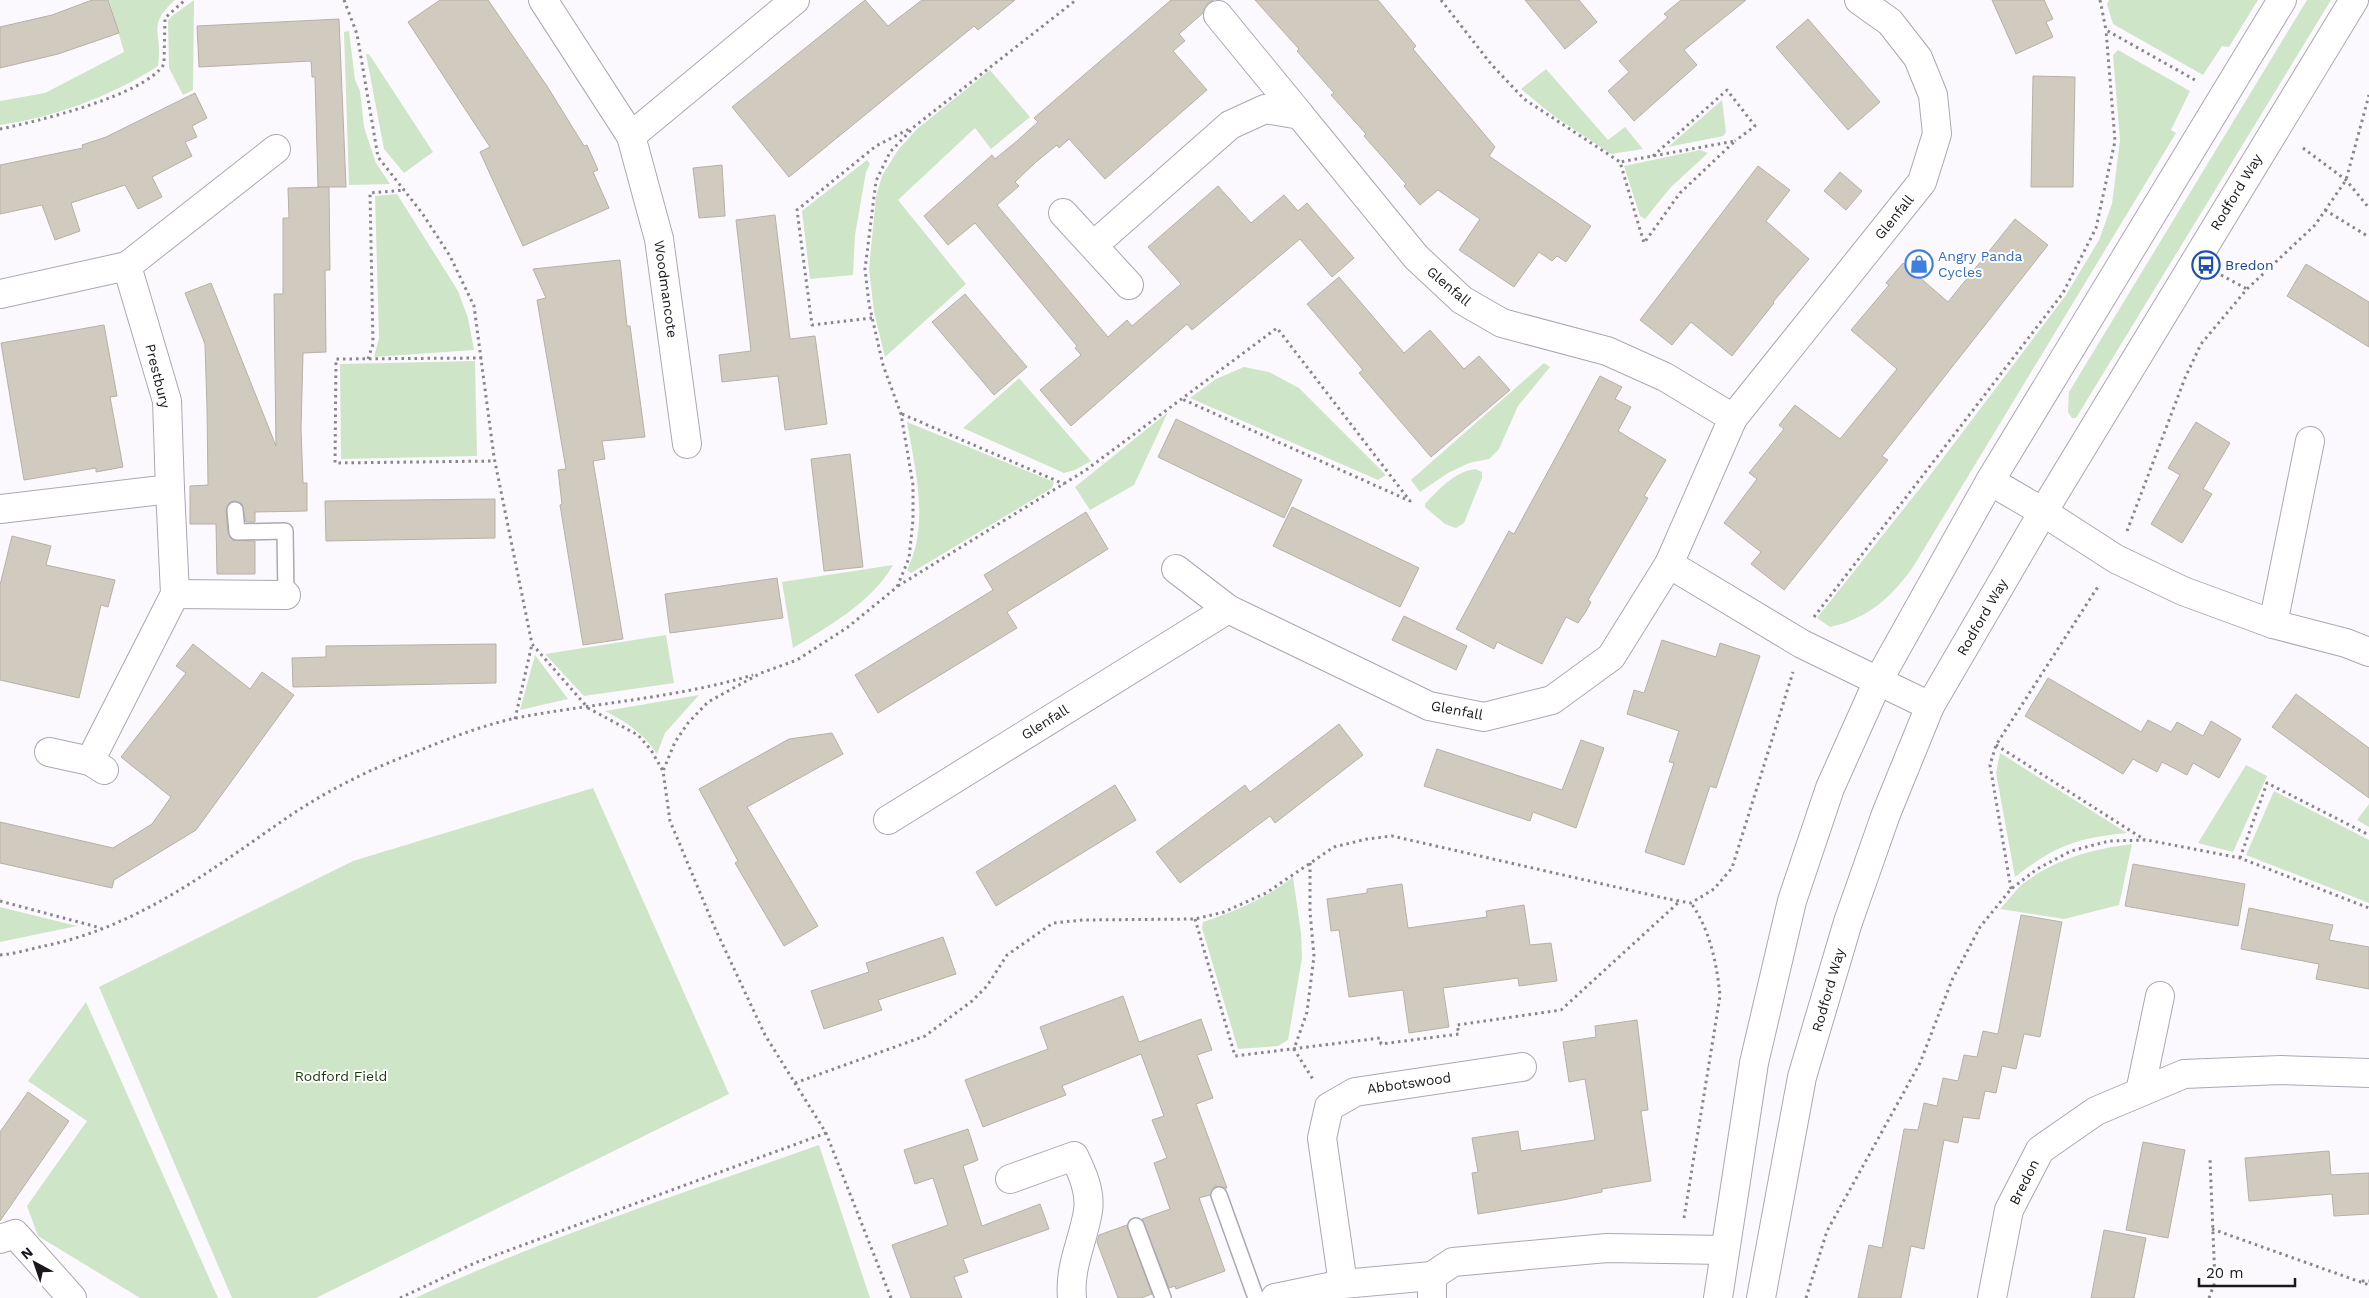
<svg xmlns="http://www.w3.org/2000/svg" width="2369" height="1298" viewBox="0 0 2369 1298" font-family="'Work Sans',sans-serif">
<rect width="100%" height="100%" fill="#fbf9fe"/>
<!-- green -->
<g fill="#cfe5c8">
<path d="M109 0H175C145 27 164 32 158 66 112 96 55 117 0 125V101L45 93 124 52Z"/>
<polygon points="194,0 193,90 183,95 169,68 168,21 172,16"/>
<polygon points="2109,0 2258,0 2229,47 2222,46 2203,75 2113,24 2107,4"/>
<polygon points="2307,0 2331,0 2076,418 2072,418 2068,412 2069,392"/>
<polygon points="349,31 355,80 360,91 364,127 376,163 390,184 349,185 344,32"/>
<path d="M2118 50 2190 91 2171 130 2176 133 1913 567C1891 598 1867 619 1830 627L1817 618 1925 482 2066 295 2099 240 2112 204 2120 140 2113 55Z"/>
<polygon points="366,54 369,54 433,152 404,173 384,149"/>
<polygon points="1546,69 1608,140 1625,127 1643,149 1611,154 1554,116 1521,89"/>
<polygon points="990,70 1030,117 991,149 975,128 898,200 966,284 885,357 874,312 869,269 876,197 882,176 898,150 917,129"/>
<polygon points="1722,100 1726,132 1723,136 1668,147"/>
<polygon points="1700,150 1708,153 1671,187 1645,219 1640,216 1624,166"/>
<polygon points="867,160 870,164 866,172 855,235 853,275 810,279 802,211"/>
<polygon points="397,194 458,291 468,318 474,350 374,357 379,338 375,196"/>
<polygon points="475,361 477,456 341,459 340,364"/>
<polygon points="1544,363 1550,367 1518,406 1499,449 1489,459 1469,463 1448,473 1420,492 1411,480"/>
<polygon points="1244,367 1269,372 1299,388 1386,475 1378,480 1190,398 1216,379"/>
<polygon points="1019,378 1091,461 1075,470 1064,473 963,428"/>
<polygon points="1168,412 1134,485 1090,510 1075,487"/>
<path d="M907 422 1054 482 1052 488 911 573 907 570C930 524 915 469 907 422Z"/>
<path d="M1475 469 1482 472V478L1464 523 1456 528 1445 524 1425 507V504C1439 489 1454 472 1475 469Z"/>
<path d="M893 565C872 602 829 626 793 648L782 582Z"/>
<polygon points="666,635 674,683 584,696 545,654"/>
<polygon points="535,655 568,699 520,710"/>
<path d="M699 695 665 733 657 754C641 731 629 724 605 711Z"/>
<path d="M2000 753 2127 833C2076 838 2055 846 2015 877L1996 773Z"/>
<polygon points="2246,765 2267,776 2233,852 2198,843"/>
<polygon points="593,788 729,1094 316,1298 232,1298 99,987 353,861"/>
<polygon points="2274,791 2369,840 2369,903 2246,855"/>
<polygon points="2369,804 2369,827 2357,820"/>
<path d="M2132 844 2119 905 2064 919 2000 909C2008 901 2015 890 2024 883 2055 859 2093 849 2132 844Z"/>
<path d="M1293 877 1301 933 1302 958 1288 1040 1278 1046 1238 1049 1202 928 1203 922C1236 911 1266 898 1293 877Z"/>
<polygon points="0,907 77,926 0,942"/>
<polygon points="86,1002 218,1298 140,1298 38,1236 27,1206 87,1121 28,1081"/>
<path d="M819 1145 870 1298H415C545 1238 683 1193 819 1145Z"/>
</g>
<!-- building -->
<g fill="#d1cabf" stroke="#b7b0a5">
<polygon points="92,0 108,0 119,33 58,54 0,68 0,27 52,15"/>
<polygon points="440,0 488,0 547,86 584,146 587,145 598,170 593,172 609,208 523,246 480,152 490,147 408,22"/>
<polygon points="865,0 888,26 922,0 1015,0 978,30 974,26 789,177 732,107"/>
<polygon points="1171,0 1214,0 1208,3 1203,13 1179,34 1185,41 1173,51 1207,90 1105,179 1069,139 1059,148 1057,145 1036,162 1015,182 1019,186 997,205 1108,337 1127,320 1132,326 1181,284 1148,247 1218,186 1251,223 1284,195 1298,211 1307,203 1354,258 1332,277 1300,239 1192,330 1187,324 1071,426 1040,390 1081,355 1075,348 1077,346 975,223 948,245 924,216 992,155 995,159 1017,141 1038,122 1034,118"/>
<polygon points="1255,0 1378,0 1416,46 1413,49 1495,147 1489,156 1591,226 1566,262 1557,256 1552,261 1539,252 1514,287 1459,250 1480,219 1438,190 1420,205 1404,186 1406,184 1364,136 1366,134 1331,95 1334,93 1297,51 1299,49"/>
<polygon points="1525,0 1579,0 1597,22 1565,49"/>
<polygon points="1681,0 1746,0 1684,50 1697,65 1634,121 1608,91 1629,72 1619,61 1668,17 1664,14"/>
<polygon points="1992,0 2044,0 2053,19 2046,22 2053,37 2016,54"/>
<polygon points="339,19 346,187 318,187 315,77 312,77 311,61 199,67 197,26"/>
<polygon points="1808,19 1880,102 1848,130 1776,47"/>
<polygon points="2033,76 2075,77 2073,187 2031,187"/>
<polygon points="195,93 207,118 192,126 197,137 185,142 192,156 152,177 162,197 138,209 125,185 71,203 80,231 55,240 42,205 0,214 0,165 83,148 82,145 106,137"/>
<polygon points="722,165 725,216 699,218 693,168"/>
<polygon points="1758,166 1790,190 1766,221 1809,259 1773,302 1774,303 1732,356 1691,322 1672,345 1640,320"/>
<polygon points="1840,172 1862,191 1846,210 1824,191"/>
<polygon points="329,187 330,270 325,270 326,352 303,353 301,429 303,483 307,483 307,511 255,512 255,522 246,522 242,504 235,501 230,502 226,510 228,533 233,540 255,541 255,574 217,574 216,524 190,524 190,486 208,485 207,408 205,344 185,293 211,283 276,446 274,294 283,294 283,218 289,218 288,188"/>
<polygon points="775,215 790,339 815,336 827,424 785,430 778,376 722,382 719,355 751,351 736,220"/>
<polygon points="2015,219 2048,245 1882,456 1888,460 1784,590 1751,564 1761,552 1724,523 1757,479 1749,473 1784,429 1779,425 1795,405 1840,439 1897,369 1851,330 1889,285 1886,283 1903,263 1948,302"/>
<polygon points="620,260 627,326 630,326 645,437 602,441 605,459 593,461 623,639 583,645 560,505 562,504 558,470 566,469 537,300 546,298 533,269"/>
<polygon points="2306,264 2369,302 2369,347 2287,296"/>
<polygon points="1339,277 1404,353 1430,330 1464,369 1479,356 1510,390 1431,457 1359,373 1363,370 1307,304"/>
<polygon points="965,294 1027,367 994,395 932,322"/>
<polygon points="104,325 117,396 110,397 123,467 96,472 96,468 24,480 1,343"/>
<polygon points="1600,376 1622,387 1615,399 1631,407 1618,431 1666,460 1644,496 1648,498 1588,600 1591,602 1585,613 1578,623 1566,617 1542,664 1497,642 1494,649 1456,629 1509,531 1514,534"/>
<polygon points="1176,419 1302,480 1284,518 1158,457"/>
<polygon points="2196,422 2230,443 2203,489 2212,494 2182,543 2151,524 2180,475 2168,468"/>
<polygon points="850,454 863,567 824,571 811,459"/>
<polygon points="495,499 495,538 326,541 325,501"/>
<polygon points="1292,507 1419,568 1400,607 1273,546"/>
<polygon points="1086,512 1108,549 1007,612 1017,628 878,713 855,675 993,590 984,575"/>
<polygon points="12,536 51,546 46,565 115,580 108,607 101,605 79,698 0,680 0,585"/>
<polygon points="777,578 783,618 670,633 665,594"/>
<polygon points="1404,616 1467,646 1456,670 1392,640"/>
<polygon points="1662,640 1716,657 1720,643 1760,656 1716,788 1710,786 1684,865 1645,852 1674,763 1669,762 1679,731 1627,714 1634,690 1644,693"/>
<polygon points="193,644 250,689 262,672 294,695 196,830 114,880 112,888 0,863 0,822 113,848 152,824 171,797 121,757 186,673 176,666"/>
<polygon points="496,644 496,683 293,687 292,658 326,657 326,646"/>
<polygon points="2048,678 2141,732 2148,720 2171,732 2177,722 2203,736 2211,721 2241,739 2219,778 2193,763 2187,775 2162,762 2157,772 2133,759 2123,774 2025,716"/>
<polygon points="2296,694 2369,748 2369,798 2272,727"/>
<polygon points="1339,724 1363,755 1275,823 1270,816 1180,883 1156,852 1245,785 1250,792"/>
<polygon points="832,733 843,754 747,807 818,926 784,946 735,863 738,861 699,789 789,739"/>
<polygon points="1581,740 1604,748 1576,828 1533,812 1530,821 1424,786 1437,749 1562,790"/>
<polygon points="1115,785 1136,820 996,906 976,872"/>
<polygon points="2133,864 2245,884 2238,926 2125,906"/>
<polygon points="1402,884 1408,928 1487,917 1486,911 1524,905 1530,945 1551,943 1557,981 1519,986 1518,978 1443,988 1449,1027 1409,1033 1403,990 1349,997 1339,930 1331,931 1327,899 1367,893 1367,889"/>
<polygon points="2249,908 2333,925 2329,940 2369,947 2369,989 2316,979 2319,964 2241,949"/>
<polygon points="2021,915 2062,922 2040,1037 2024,1034 2016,1069 2002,1066 1996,1093 1985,1091 1979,1119 1963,1117 1958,1143 1944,1140 1924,1249 1911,1246 1901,1298 1858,1298 1869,1245 1882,1248 1904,1129 1918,1130 1924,1103 1937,1106 1943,1078 1958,1081 1964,1055 1977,1057 1983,1031 1998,1034"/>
<polygon points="943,937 956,974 878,1000 882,1010 824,1029 811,991 869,972 866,963"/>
<polygon points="1123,996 1139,1042 1201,1019 1212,1050 1197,1055 1213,1098 1196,1104 1227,1188 1215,1186 1210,1195 1199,1198 1225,1271 1176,1289 1175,1286 1169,1288 1142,1219 1170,1209 1154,1163 1167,1158 1152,1120 1164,1116 1141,1054 1062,1086 1066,1095 983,1127 965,1080 1048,1049 1040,1027"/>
<polygon points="1637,1020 1648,1110 1641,1111 1651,1181 1602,1189 1602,1192 1563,1200 1478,1214 1472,1173 1478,1172 1472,1138 1518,1131 1521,1151 1595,1140 1585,1079 1569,1082 1563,1042 1596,1037 1595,1026"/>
<polygon points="28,1092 69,1121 0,1221 0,1132"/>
<polygon points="968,1129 978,1160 963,1166 982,1226 1040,1204 1049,1229 963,1259 968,1272 954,1277 962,1298 911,1298 892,1245 948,1225 933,1178 915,1184 904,1150"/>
<polygon points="2143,1142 2185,1150 2168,1238 2126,1230"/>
<polygon points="2329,1151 2331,1175 2369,1173 2369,1214 2334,1216 2332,1194 2249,1201 2245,1158"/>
<polygon points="1127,1225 1152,1294 1141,1298 1118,1298 1097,1242 1099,1235"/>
<polygon points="2104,1230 2146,1238 2134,1298 2091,1298"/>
</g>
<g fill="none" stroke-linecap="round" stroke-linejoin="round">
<!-- service casing -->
<g stroke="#aca7b2" stroke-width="18">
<g id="service">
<polyline points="235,510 237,532 285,531 286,595"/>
<polyline points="1219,1195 1256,1298"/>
<polyline points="1136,1226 1163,1298"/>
</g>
</g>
<!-- minor casing -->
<g stroke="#aca7b2" stroke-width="30">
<g id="minor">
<polyline points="543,0 631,136 659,239 687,444"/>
<polyline points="1218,15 1300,115"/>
<polyline points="631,136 795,0"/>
<polyline points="1063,213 1129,285"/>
<polyline points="1094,245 1230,125 1265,109 1300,115 1416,257 1462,300 1502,323 1607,351 1665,377 1733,418"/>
<polyline points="0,294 127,266"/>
<polyline points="0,509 170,489 167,401 127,266 276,149"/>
<polyline points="2043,512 2116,559 2183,591 2273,624 2346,643 2369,652"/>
<polyline points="1669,564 1802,644 1878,681"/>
<polyline points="1176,569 1228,609 1429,706 1484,717 1552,700 1611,657 1669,564 1733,418 1922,182 1937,134 1933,95 1918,58 1890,22 1859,0"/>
<polyline points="175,594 286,595"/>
<polyline points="2273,624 2310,441"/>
<polyline points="49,752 90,761"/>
<polyline points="104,770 90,761 175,594 170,489"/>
<polyline points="888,820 1228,609"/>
<polyline points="2140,1092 2160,996"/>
<path d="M1010 1179 1074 1156C1082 1172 1091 1192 1088 1211 1083 1242 1069 1266 1072 1298"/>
<polyline points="0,1239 15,1234 72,1298"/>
<polyline points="1343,1284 1322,1138 1329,1107 1355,1092 1522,1067"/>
<polyline points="1275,1298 1343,1284 1432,1276"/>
<polyline points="1432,1298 1432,1276 1453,1262 1607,1248 1724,1250"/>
<polyline points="1992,1298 2009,1210 2040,1150 2096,1111 2184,1074 2281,1070 2369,1073"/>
</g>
</g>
<!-- tertiary casing -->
<g stroke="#aca7b2" stroke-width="30">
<g id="tertiary">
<polyline points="1990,481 2043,512"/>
<polyline points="1878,681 1930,706"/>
<polyline points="1718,1298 1754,1063 1792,901 1830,788 1878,681 1990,481 2282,0"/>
<polyline points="1761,1298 1802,1077 1848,922 1886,814 1930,706 2043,512 2354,0"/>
</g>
</g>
<!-- path -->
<g stroke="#88868a" stroke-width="3" stroke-dasharray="2.5 4" stroke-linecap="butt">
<polyline points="344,0 357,34 378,157 422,213 450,256 474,306 494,457 532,644 588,708 638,735 651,750 663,771"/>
<polyline points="1441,0 1491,64 1524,99 1620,162 1644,243 1680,193 1735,141 1620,162"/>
<polyline points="2100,0 2106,30 2195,80"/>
<path d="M0 129C35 122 146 95 164 64L165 18 185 0"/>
<polyline points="2303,148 2346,180 2369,208"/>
<polyline points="1653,156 1727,90 1755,126 1735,141"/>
<polyline points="2325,210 2369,237"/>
<polyline points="2221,275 2247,289"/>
<polyline points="872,318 812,325 797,210 876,146 911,128"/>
<polyline points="482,358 336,359 335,463 494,461"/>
<polyline points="368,359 373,344 370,193 405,190"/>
<polyline points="902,414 1064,484"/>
<polyline points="2127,531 2185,378 2201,344 2247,289 2315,225 2346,180 2369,95"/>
<polyline points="898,586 1086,470 1277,328 1410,501 1182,399"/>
<polyline points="1814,617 2063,293 2096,228 2115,141 2106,30"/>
<polyline points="515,719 532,644"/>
<polyline points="1996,745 2145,840"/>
<polyline points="2240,858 2267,783 2369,835"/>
<polyline points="1310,863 1310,912 1314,956 1307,1012 1294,1049 1314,1081"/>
<polyline points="2011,889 1990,765 1996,745 2099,585"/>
<polyline points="0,901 101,928"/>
<polyline points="1195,919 1235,1056 1380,1038 1381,1044 1459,1034 1457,1025 1561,1010 1679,902"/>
<path d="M0 955C15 954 30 949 44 946 138 927 211 870 288 817 325 792 366 771 408 755 443 741 479 726 516 718 595 703 676 698 753 675"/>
<polyline points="795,1083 925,1036 972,1001 987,986 1007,955 1053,923 1083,920 1195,919 1224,912 1266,893 1334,847 1367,839 1392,836 1673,900 1691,903 1714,889 1732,868 1793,672"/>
<path d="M1684 1218 1720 996C1717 964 1710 930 1691 903"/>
<polyline points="2212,1229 2369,1285"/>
<polyline points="2362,1281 2369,1281"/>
<polyline points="400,1298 477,1262 826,1133"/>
<polyline points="891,1298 826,1133 765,1035 714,926 670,821 663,771 675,742 688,723 708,702 761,673 797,660 848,627 897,587 909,558 913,520 913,485 901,414 883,365 869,304 865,269 876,181 890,152 915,126 1076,0"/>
<polyline points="1806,1298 1827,1231 1920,1063 1952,980 1980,927 2011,889 2037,869 2071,851 2109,841 2147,840 2240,858 2369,908"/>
<polyline points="2209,1298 2215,1282 2210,1160"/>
</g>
<!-- service -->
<use href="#service" stroke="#fff" stroke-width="15"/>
<!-- minor -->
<use href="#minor" stroke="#fff" stroke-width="28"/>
<!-- tertiary -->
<use href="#tertiary" stroke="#fff" stroke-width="28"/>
</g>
<!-- icons -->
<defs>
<g id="shop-ring" transform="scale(1.4375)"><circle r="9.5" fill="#fff" stroke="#3f7fe0" stroke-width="1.5"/><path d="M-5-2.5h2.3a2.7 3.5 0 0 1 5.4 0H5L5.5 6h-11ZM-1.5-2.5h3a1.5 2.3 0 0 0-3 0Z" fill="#3f7fe0"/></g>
<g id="bus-ring" transform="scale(1.4375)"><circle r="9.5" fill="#fff" stroke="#1a4fb4" stroke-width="1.5"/><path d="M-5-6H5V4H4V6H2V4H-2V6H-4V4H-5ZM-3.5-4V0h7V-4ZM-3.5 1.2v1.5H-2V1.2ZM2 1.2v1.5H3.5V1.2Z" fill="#1a4fb4"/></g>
</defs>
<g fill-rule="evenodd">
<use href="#shop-ring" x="1919" y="264"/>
<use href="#bus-ring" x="2206" y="265"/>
</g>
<g text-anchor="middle" stroke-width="4" stroke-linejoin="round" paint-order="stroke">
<!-- street labels -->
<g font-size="14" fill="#1a181c" stroke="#fff">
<text transform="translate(2236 192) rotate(-59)" y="5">Rodford Way</text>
<text transform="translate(1894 217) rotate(-51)" y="5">Glenfall</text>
<text transform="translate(1449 286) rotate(40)" y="5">Glenfall</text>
<text transform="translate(666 289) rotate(82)" y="5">Woodmancote</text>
<text transform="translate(158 376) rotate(76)" y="5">Prestbury</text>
<text transform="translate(1982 617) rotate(-60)" y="5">Rodford Way</text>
<text transform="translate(1457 710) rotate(11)" y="5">Glenfall</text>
<text transform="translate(1045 722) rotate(-32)" y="5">Glenfall</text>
<text transform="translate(1828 990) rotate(-74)" y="5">Rodford Way</text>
<text transform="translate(1409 1083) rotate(-8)" y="5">Abbotswood</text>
<text transform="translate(2024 1182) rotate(-63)" y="5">Bredon</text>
</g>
<!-- shop labels -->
<g font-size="14" fill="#366cbe" stroke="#fff" text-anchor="start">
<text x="1938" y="261">Angry Panda<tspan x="1938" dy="16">Cycles</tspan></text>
</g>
<!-- transit labels -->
<g font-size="14" fill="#164399" stroke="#fff" text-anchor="start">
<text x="2225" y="270">Bredon</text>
</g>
<!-- park labels -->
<g font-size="14" fill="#123800" stroke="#fff">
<text x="341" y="1081">Rodford Field</text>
</g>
</g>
<!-- north arrow -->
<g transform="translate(35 1263) rotate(320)" stroke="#ffffff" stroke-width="4" paint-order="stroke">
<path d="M0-4L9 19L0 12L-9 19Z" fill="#1a181c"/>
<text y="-8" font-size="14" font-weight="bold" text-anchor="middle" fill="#1a181c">N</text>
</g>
<!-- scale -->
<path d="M2199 1278v8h96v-8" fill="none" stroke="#1a181c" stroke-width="2.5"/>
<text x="2206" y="1278" font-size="15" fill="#1a181c" stroke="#ffffff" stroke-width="4" paint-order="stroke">20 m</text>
</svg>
